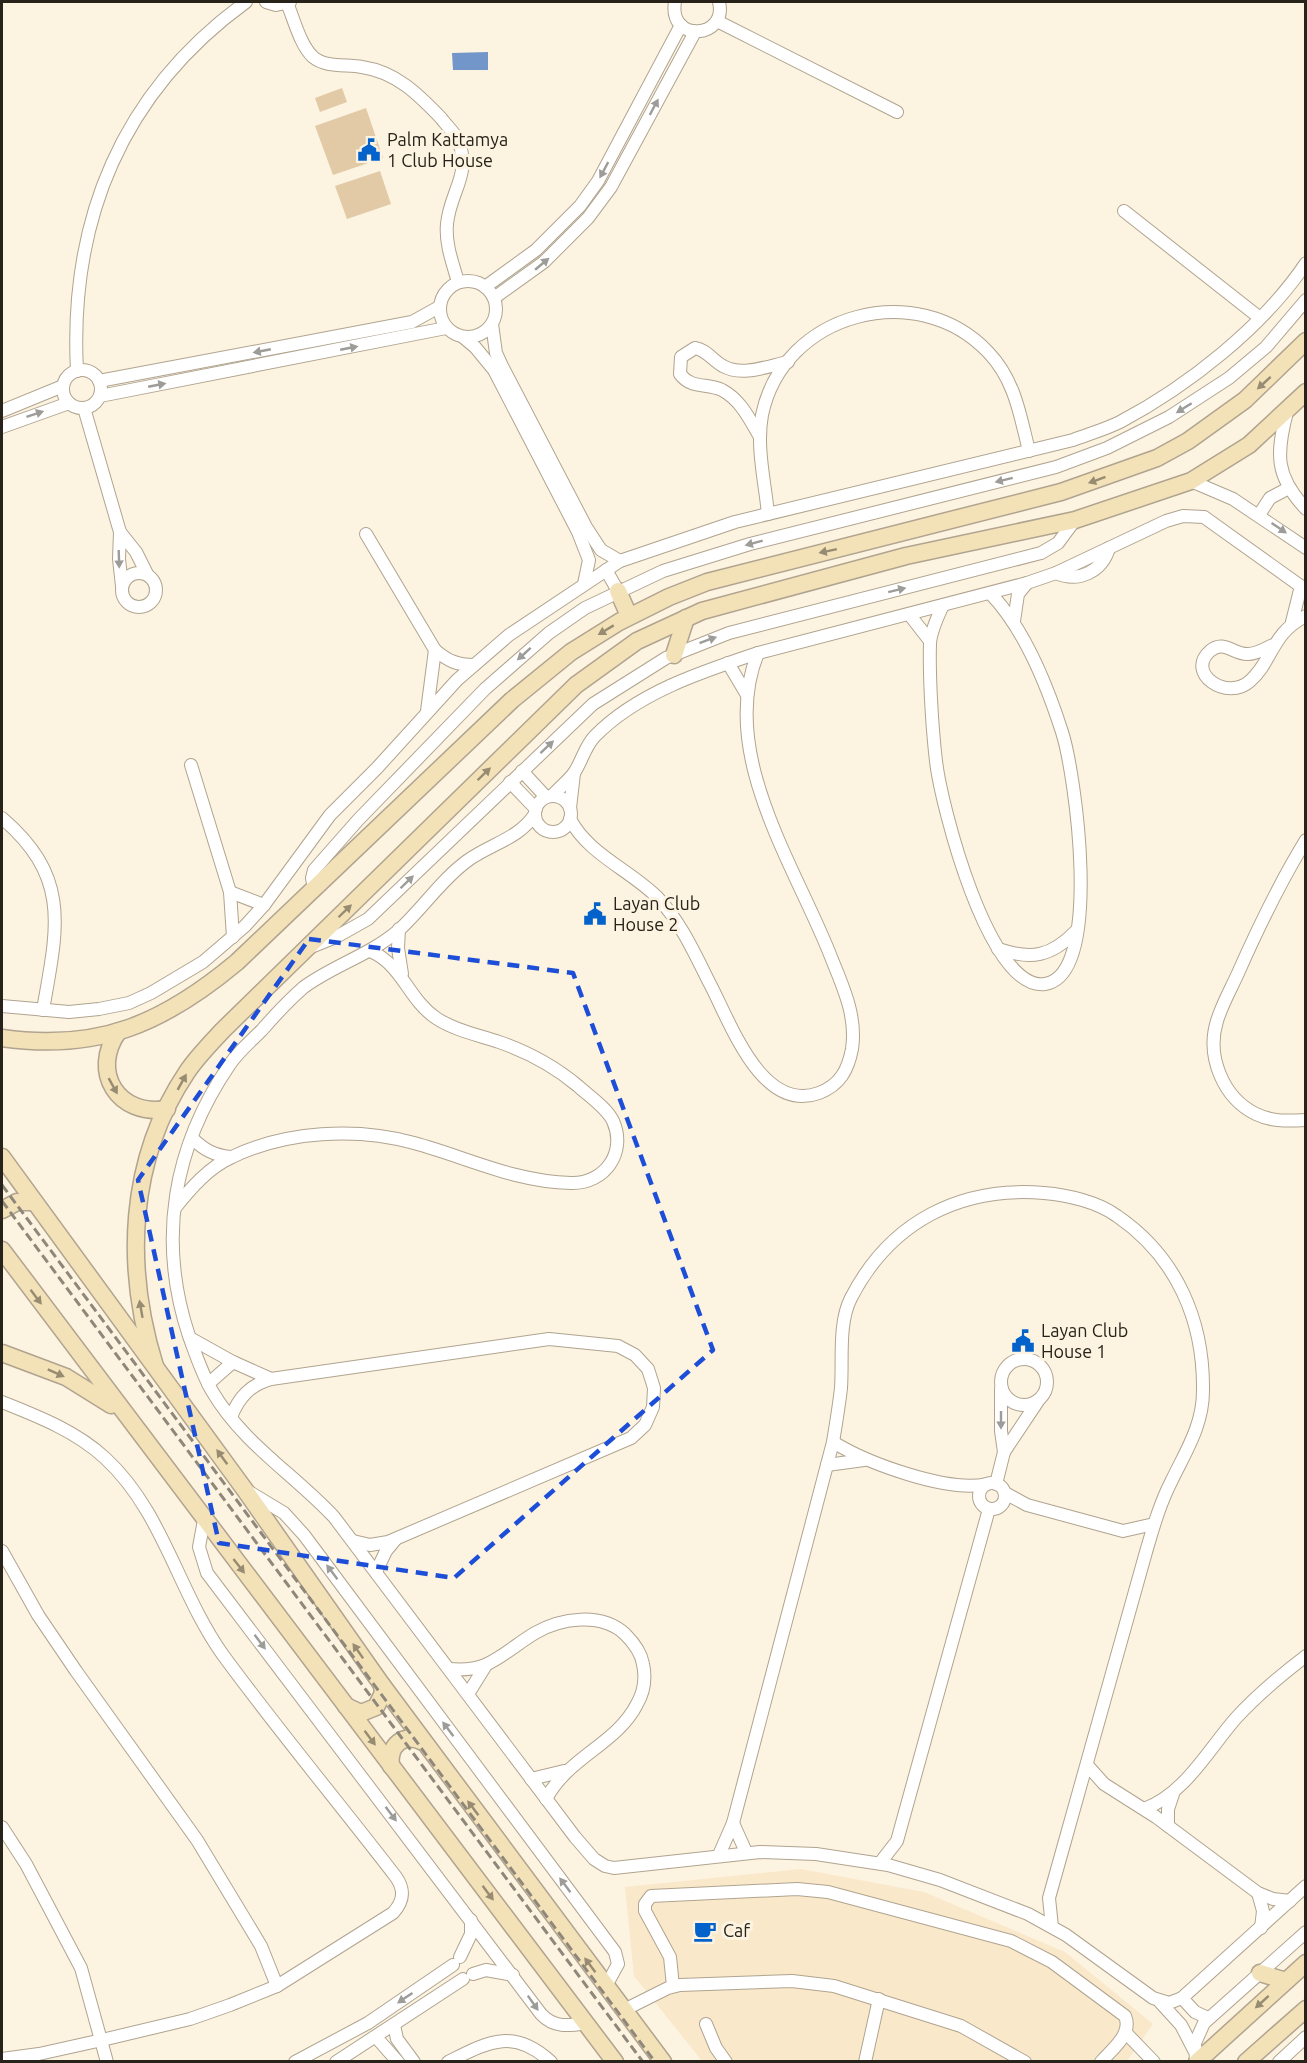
<svg xmlns="http://www.w3.org/2000/svg" width="1307" height="2063" viewBox="0 0 1307 2063" font-family="Ubuntu,sans-serif">
<rect width="100%" height="100%" fill="#fdf3e1"/>
<!-- built -->
<polygon fill="#fae8cb" points="801,1869 924,1892 1065,1952 1153,2024 1127,2061 702,2061 634,1976 625,1887"/>
<!-- green -->
<g fill="#e1caa5">
<polygon points="342,88 347,102 320,112 315,98"/>
<polygon points="366,108 383,158 333,175 315,126"/>
<polygon points="380,171 391,204 347,219 335,186"/>
</g>
<!-- water -->
<polygon fill="#7296c9" points="488,52 488,70 453,70 452,53"/>
<g fill="none" stroke-linecap="round" stroke-linejoin="round">
<!-- street casing -->
<g stroke="#b0a48f" stroke-width="14">
<g id="street">
<polyline points="266,2 276,5 290,2"/>
<path d="M675 2C668 43 728 39 719 2"/>
<path d="M287 3C294 19 300 45 313 57 326 68 346 64 362 67 396 72 418 94 441 118 446 125 454 132 458 140 472 175 450 191 447 224 445 244 453 264 458 282"/>
<polyline points="717,21 897,112"/>
<polyline points="1124,211 1260,318"/>
<circle cx="468" cy="309" r="28"/>
<polyline points="485,287 536,250 580,206 598,181 681,25"/>
<polyline points="494,298 544,262 588,218 611,187 695,32"/>
<polyline points="492,324 496,353 502,366 586,527 601,550 620,561"/>
<polyline points="463,337 475,347 494,370 578,532 589,560 584,584"/>
<circle cx="82" cy="389" r="19"/>
<path d="M77 371C69 220 122 92 246 2"/>
<polyline points="99,381 412,322 439,307"/>
<polyline points="100,396 446,328"/>
<polyline points="84,408 120,532 119,559 122,586"/>
<polyline points="2,411 63,386"/>
<path d="M1287 412C1276 454 1275 476 1306 509"/>
<polyline points="2,427 69,403"/>
<path d="M760 437C750 420 741 400 722 390 707 383 691 389 680 374L681 357 695 348C707 350 712 360 723 366 742 377 768 366 788 362"/>
<polyline points="1191,481 1233,499 1306,548"/>
<path d="M768 514C765 482 756 447 762 415 783 313 917 277 988 352 1015 380 1020 415 1029 451"/>
<polyline points="1259,515 1270,498 1287,489"/>
<polyline points="120,532 136,552 147,574"/>
<path d="M366 534 435 650C448 661 457 665 474 665"/>
<polyline points="606,570 618,591"/>
<circle cx="139" cy="590" r="17"/>
<path d="M1056 573C1078 583 1102 572 1109 548"/>
<path d="M943 605C938 616 931 630 930 643 929 676 932 727 936 761 941 805 989 992 1045 984 1104 975 1075 772 1062 732 1047 685 1024 628 990 593"/>
<polyline points="909,614 930,641"/>
<polyline points="1014,621 1018,594 1027,583"/>
<polyline points="1292,622 1301,586"/>
<path d="M1273 645C1266 648 1257 654 1248 654 1234 655 1224 639 1210 651 1185 673 1227 702 1250 681 1273 661 1271 633 1306 616"/>
<polyline points="728,663 747,695"/>
<polyline points="427,711 435,650"/>
<polyline points="191,765 230,892 233,937"/>
<polyline points="522,771 546,797"/>
<polyline points="510,782 536,809"/>
<path d="M552 796C559 788 568 781 574 773 582 761 585 746 595 736 637 693 701 672 758 653L1027 583 1056 573 1166 521 1183 516 1204 517 1306 590"/>
<circle cx="553" cy="814" r="18"/>
<polyline points="570,808 574,773"/>
<path d="M535 814C519 839 490 844 467 861 441 880 423 908 399 930 370 955 334 965 304 987 289 1000 275 1015 262 1030 251 1041 239 1051 230 1064 173 1147 157 1240 189 1336 196 1355 202 1374 212 1391 243 1444 294 1474 334 1517L575 1837 594 1859 605 1866 614 1868 760 1852 816 1854 888 1865 940 1880 1028 1914 1066 1935 1153 1998 1169 2003 1182 1998 1306 1886"/>
<path d="M2 818C72 878 57 929 43 1010"/>
<path d="M570 819C588 854 630 870 657 897 680 921 694 952 709 982 730 1021 761 1114 819 1093 840 1085 848 1070 852 1049 857 1016 843 987 831 957 796 867 717 753 758 653"/>
<path d="M1306 840C1280 882 1259 926 1239 971 1232 987 1222 1004 1217 1021 1206 1056 1223 1098 1256 1114 1272 1122 1289 1121 1306 1120"/>
<polyline points="314,889 312,878 314,870 358,820 485,689 549,633 585,608 663,571 750,544 1056,467 1107,448 1169,417 1229,378 1266,347 1306,300"/>
<polyline points="230,892 264,905"/>
<polyline points="399,929 398,948 402,974"/>
<polyline points="311,947 336,937 368,919 593,704 666,658 729,633 1041,553 1058,543 1075,520"/>
<path d="M998 949C1031 960 1051 957 1076 931"/>
<path d="M2 1006 69 1012 99 1009 129 1003 151 993 203 962 245 926 264 905 330 815 377 768 457 680 509 635 620 561 735 522 1073 440C1089 434 1106 429 1120 422 1188 386 1263 327 1306 263"/>
<path d="M192 1138C204 1150 214 1155 230 1157"/>
<path d="M175 1208C190 1189 209 1167 232 1157 286 1131 356 1127 414 1143 466 1157 515 1182 571 1183 605 1184 627 1152 613 1121 607 1108 589 1096 578 1086 554 1066 528 1052 499 1042 478 1035 454 1030 436 1018 408 999 402 964 370 951"/>
<polyline points="190,1338 233,1362 271,1379"/>
<circle cx="1024" cy="1382" r="23"/>
<polyline points="208,1384 233,1362"/>
<path d="M2 1402C37 1416 76 1431 105 1458 163 1511 178 1592 223 1655 278 1730 339 1803 396 1877 405 1890 404 1901 393 1913L277 1986 230 2005 190 2019 102 2040 39 2054 2 2059"/>
<path d="M231 1417C239 1397 250 1385 271 1379L549 1339 618 1346 635 1355 648 1369 654 1388 653 1407 645 1425 631 1438 388 1542 370 1545 353 1541"/>
<path d="M833 1442C867 1463 948 1493 987 1484"/>
<polyline points="1004,1452 1038,1401"/>
<polyline points="827,1465 864,1460"/>
<circle cx="992" cy="1496" r="13"/>
<polyline points="996,1484 1004,1452 1001,1431 1001,1389"/>
<polyline points="246,1490 284,1513 304,1535 615,1952 618,1964 606,1986"/>
<polyline points="1005,1493 1027,1505 1123,1531 1154,1524"/>
<path d="M204 1520 199 1547 207 1573 541 2014C554 2028 568 2026 586 2023"/>
<polyline points="2,1551 38,1615 76,1671 197,1840 261,1946 277,1986"/>
<polyline points="376,1572 386,1551 395,1540"/>
<path d="M449 1669C461 1670 473 1670 485 1665 503 1657 518 1643 535 1633 561 1618 601 1612 625 1634 633 1642 641 1652 643 1664 646 1678 644 1692 637 1704 617 1744 568 1757 546 1799"/>
<polyline points="468,1694 486,1665"/>
<polyline points="1087,1765 1104,1784 1156,1817 1258,1893 1273,1899 1290,1901"/>
<polyline points="531,1779 564,1771"/>
<path d="M1144 1809C1185 1794 1208 1750 1236 1718 1257 1695 1281 1675 1306 1656"/>
<polyline points="733,1823 746,1852"/>
<polyline points="1168,1826 1168,1809 1173,1794"/>
<polyline points="2,1827 26,1864 81,1968 107,2062"/>
<path d="M719 1855 733 1823 833 1442C836 1424 839 1406 841 1388 843 1360 838 1323 851 1298 890 1222 960 1186 1044 1193 1068 1195 1098 1202 1117 1216 1177 1257 1204 1321 1203 1391 1203 1425 1186 1451 1172 1480 1160 1503 1153 1528 1146 1552L1049 1898 1052 1927"/>
<polyline points="880,1863 897,1841 989,1509"/>
<polyline points="1258,1893 1263,1911 1261,1928"/>
<polyline points="460,1957 471,1934 471,1920"/>
<polyline points="473,1974 486,1970 513,1975"/>
<path d="M673 1986 670 1957 645 1911V1904L651 1896 797 1889 828 1892 1011 1941 1052 1962 1125 2016C1133 2034 1112 2049 1101 2062"/>
<polyline points="1182,1998 1195,2012 1208,2018"/>
<polyline points="1160,2002 1181,2025 1194,2050"/>
<polyline points="624,2010 668,1988 680,1985 792,1981 834,1986 961,2026 1025,2062"/>
<polyline points="706,2024 716,2048 726,2062"/>
<polyline points="394,2025 397,2039 414,2062"/>
<polyline points="1126,2033 1154,2062"/>
<polyline points="376,2037 398,2062"/>
<polyline points="295,2062 368,2023 453,1965"/>
<polyline points="336,2062 463,1979"/>
<path d="M448 2062C488 2042 513 2027 551 2062"/>
<polyline points="865,2062 879,1999"/>
<polyline points="1196,2062 1195,2043 1204,2023 1306,1932"/>
<polyline points="1279,2062 1306,2037"/>
</g>
</g>
<!-- secondary casing -->
<g stroke="#b0a48f" stroke-width="19">
<g id="secondary">
<polyline points="618,591 629,616"/>
<polyline points="674,655 686,618"/>
<path d="M118 1032C90 1072 118 1117 167 1109"/>
<path d="M2 1038C99 1052 164 1023 237 962L512 700 571 652 619 622 669 597 707 582 1061 492 1157 458 1188 441 1245 400 1306 341"/>
<polyline points="2,1157 245,1490 382,1685 663,2062"/>
<polyline points="2,1210 17,1202 34,1202"/>
<polyline points="2,1250 615,2062"/>
<polyline points="2,1353 66,1377 111,1405"/>
<path d="M155 1366C124 1267 128 1160 187 1072 197 1057 211 1043 223 1030L576 685 637 641 702 611 906 556 1075 520 1191 481 1249 445 1306 392"/>
<polyline points="346,1706 361,1713 376,1707 383,1693 382,1685"/>
<path d="M391 1766C388 1745 404 1732 423 1742"/>
<polyline points="1260,1973 1286,1981"/>
<polyline points="1197,2062 1306,1963"/>
<polyline points="1246,2062 1306,2009"/>
</g>
</g>
<!-- street -->
<use href="#street" stroke="#fff" stroke-width="12"/>
<!-- secondary -->
<use href="#secondary" stroke="#f3e1b8" stroke-width="16"/>
<!-- rail -->
<g stroke="#8e877a" stroke-width="3" stroke-dasharray="9 4.5" stroke-linecap="butt">
<polyline points="2,1185 655,2062"/>
<polyline points="2,1201 643,2062"/>
</g>
</g>
<!-- one-way arrows -->
<defs><path id="oneway-solid" d="M-6-.8H1V-3.2L6.5 0L1 3.2V.8H-6Z" transform="scale(1.5)"/></defs>
<g fill="#9e9c98">
<use href="#oneway-solid" transform="translate(654 107) rotate(-62)"/>
<use href="#oneway-solid" transform="translate(604 170) rotate(118)"/>
<use href="#oneway-solid" transform="translate(542 264) rotate(-40)"/>
<use href="#oneway-solid" transform="translate(349 348) rotate(-11)"/>
<use href="#oneway-solid" transform="translate(262 351) rotate(169)"/>
<use href="#oneway-solid" transform="translate(157 385) rotate(-11)"/>
<use href="#oneway-solid" transform="translate(1184 408) rotate(148)"/>
<use href="#oneway-solid" transform="translate(35 414) rotate(-18)"/>
<use href="#oneway-solid" transform="translate(1004 480) rotate(166)"/>
<use href="#oneway-solid" transform="translate(1279 528) rotate(34)"/>
<use href="#oneway-solid" transform="translate(754 543) rotate(165)"/>
<use href="#oneway-solid" transform="translate(119 559) rotate(88)"/>
<use href="#oneway-solid" transform="translate(897 590) rotate(-14)"/>
<use href="#oneway-solid" transform="translate(708 640) rotate(-20)"/>
<use href="#oneway-solid" transform="translate(524 654) rotate(138)"/>
<use href="#oneway-solid" transform="translate(547 747) rotate(-43)"/>
<use href="#oneway-solid" transform="translate(407 882) rotate(-44)"/>
<use href="#oneway-solid" transform="translate(1001 1420) rotate(90)"/>
<use href="#oneway-solid" transform="translate(332 1572) rotate(-127)"/>
<use href="#oneway-solid" transform="translate(260 1642) rotate(53)"/>
<use href="#oneway-solid" transform="translate(448 1729) rotate(-127)"/>
<use href="#oneway-solid" transform="translate(391 1814) rotate(53)"/>
<use href="#oneway-solid" transform="translate(565 1885) rotate(-127)"/>
<use href="#oneway-solid" transform="translate(405 1998) rotate(146)"/>
<use href="#oneway-solid" transform="translate(533 2003) rotate(55)"/>
</g>
<g fill="#978b71">
<use href="#oneway-solid" transform="translate(1264 383) rotate(138)"/>
<use href="#oneway-solid" transform="translate(1097 480) rotate(160)"/>
<use href="#oneway-solid" transform="translate(828 551) rotate(168)"/>
<use href="#oneway-solid" transform="translate(606 630) rotate(149)"/>
<use href="#oneway-solid" transform="translate(484 774) rotate(-44)"/>
<use href="#oneway-solid" transform="translate(345 911) rotate(-44)"/>
<use href="#oneway-solid" transform="translate(182 1082) rotate(-61)"/>
<use href="#oneway-solid" transform="translate(113 1086) rotate(61)"/>
<use href="#oneway-solid" transform="translate(36 1297) rotate(53)"/>
<use href="#oneway-solid" transform="translate(141 1309) rotate(-100)"/>
<use href="#oneway-solid" transform="translate(56 1373) rotate(24)"/>
<use href="#oneway-solid" transform="translate(222 1457) rotate(-126)"/>
<use href="#oneway-solid" transform="translate(239 1566) rotate(52)"/>
<use href="#oneway-solid" transform="translate(358 1651) rotate(-125)"/>
<use href="#oneway-solid" transform="translate(370 1738) rotate(53)"/>
<use href="#oneway-solid" transform="translate(473 1808) rotate(-127)"/>
<use href="#oneway-solid" transform="translate(488 1893) rotate(53)"/>
<use href="#oneway-solid" transform="translate(590 1965) rotate(-127)"/>
<use href="#oneway-solid" transform="translate(1262 2002) rotate(138)"/>
</g>
<!-- marked area -->
<path fill="none" stroke="#1d4ed8" stroke-width="4.5" stroke-dasharray="12 8" stroke-linejoin="round" d="M309 939 573 973 713 1350 454 1578 219 1543 138 1180Z"/>
<!-- icons -->
<defs>
<g id="civic-bare" transform="scale(1.8)"><path d="M-.6-6.5H3V-4.5H.6V-3L4-1V1h2V6H-6V1h2V-1L-.6-3ZM-1.2 2.5V6h2.4V2.5Z" fill="#0462cb" stroke="#fdf3e1" stroke-width="2.5" paint-order="stroke"/></g>
<g id="cafe-bare" transform="scale(1.8)"><path d="M-5.5-4.5H6V0H3Q3 3.5 0 3.5H-2.5Q-5.5 3.5-5.5 0ZM3-3.2v2h1.7v-2ZM-6 4.5H4V6H-6Z" fill="#0462cb" stroke="#fdf3e1" stroke-width="2.5" paint-order="stroke"/></g>
</defs>
<g fill-rule="evenodd">
<use href="#civic-bare" x="369" y="150"/>
<use href="#civic-bare" x="595" y="914"/>
<use href="#civic-bare" x="1023" y="1341"/>
<use href="#cafe-bare" x="705" y="1931"/>
</g>
<g text-anchor="middle" stroke-width="6" stroke-linejoin="round" paint-order="stroke">
<!-- poi labels -->
<g font-size="18" fill="#27221a" stroke="#fdf3e1" text-anchor="start">
<text x="387" y="146">Palm Kattamya<tspan x="387" dy="21">1 Club House</tspan></text>
<text x="613" y="910">Layan Club<tspan x="613" dy="21">House 2</tspan></text>
<text x="1041" y="1337">Layan Club<tspan x="1041" dy="21">House 1</tspan></text>
<text x="723" y="1937">Caf</text>
</g>
</g>
<!-- border -->
<rect width="1307" height="2063" fill="none" stroke="#27221a" stroke-width="6"/>
</svg>
